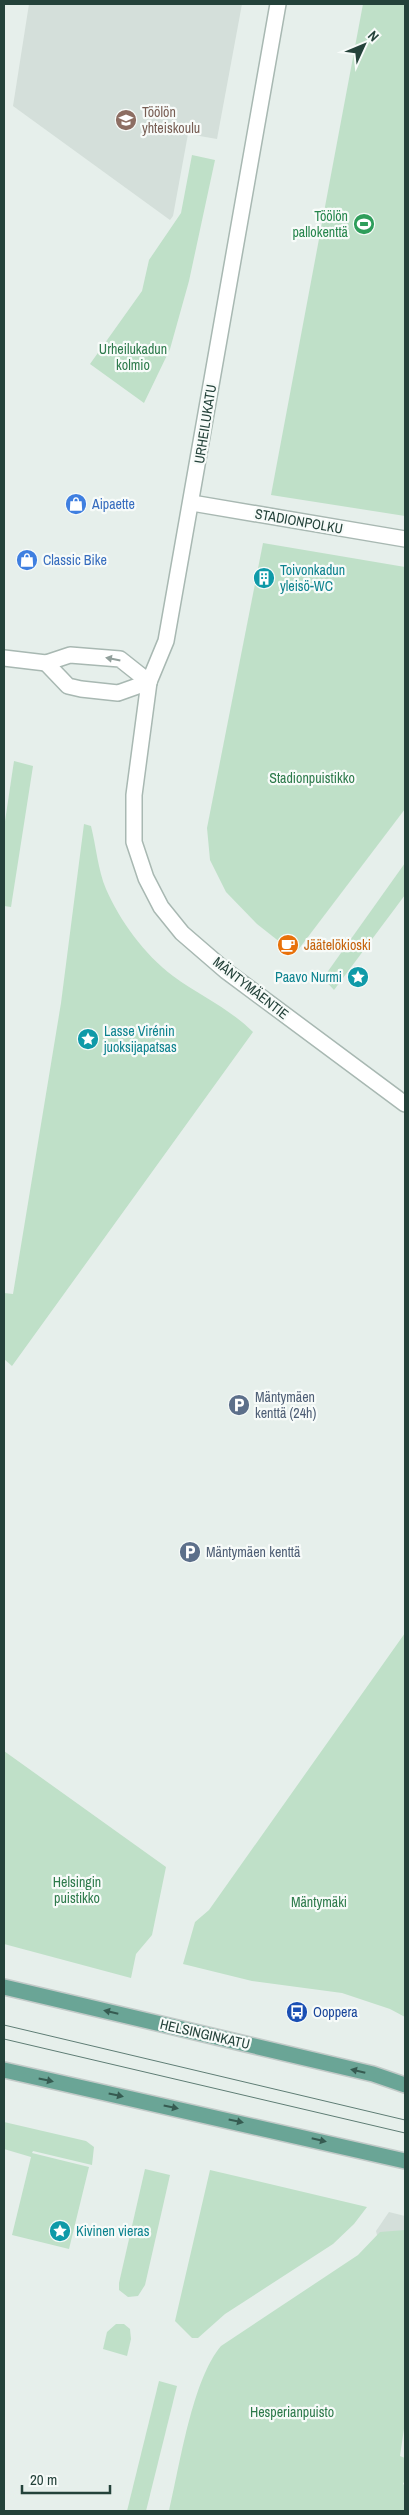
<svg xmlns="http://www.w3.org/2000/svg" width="409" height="2515" viewBox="0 0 409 2515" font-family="'Archivo Narrow',sans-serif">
<rect width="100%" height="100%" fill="#e6efeb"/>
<!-- built -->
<g fill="#d4dfda">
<polygon points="29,4 242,4 217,139 188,134 173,216 170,220 13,106"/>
<polygon points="389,2212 405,2216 405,2348 376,2231"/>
</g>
<!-- green -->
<g fill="#bfe0c8">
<polygon points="363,4 405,4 405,516 271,495"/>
<polygon points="192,155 215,160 189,281 170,349 144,403 90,364 142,291 149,260 181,213"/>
<polygon points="263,543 405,567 405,809 295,954 257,924 226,892 210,860 207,828"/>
<polygon points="14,761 33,766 11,907 4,906 4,828"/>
<path d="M84 824 91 826C96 846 98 870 106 889 120 921 144 954 173 976 200 996 229 1008 253 1032L12 1366 4 1359V1293L13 1294 61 1003Z"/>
<polygon points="405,863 405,895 334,990 324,979 326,974"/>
<polygon points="405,1633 405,2017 390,2009 342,1993 252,1981 183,1964 195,1922 209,1910"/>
<polygon points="4,1751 166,1867 152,1935 136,1954 131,1978 4,1944"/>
<polygon points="4,2122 86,2141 94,2147 92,2165 33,2151 32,2153 89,2167 69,2249 12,2235 31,2157 4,2149"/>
<polygon points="145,2169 170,2175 145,2285 138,2296 128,2297 119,2290 119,2283"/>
<polygon points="210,2170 367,2207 354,2224 333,2244 225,2314 198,2338 192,2338 175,2321"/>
<path d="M405 2230V2422L400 2456 405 2458V2482L403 2483 405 2488V2511H169C180 2465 192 2380 221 2346L358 2255 380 2232Z"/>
<polygon points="116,2324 124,2324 130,2329 131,2339 127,2356 103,2349 107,2332"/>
<polygon points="159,2381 177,2386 146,2511 127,2511"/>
</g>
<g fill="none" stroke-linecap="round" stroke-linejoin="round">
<!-- minor casing -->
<g stroke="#a8b8b2" stroke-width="18">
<g id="minor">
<polyline points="192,503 405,539"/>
<polyline points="149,682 166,641 278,4"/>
</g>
</g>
<!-- tertiary casing -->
<g stroke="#a8b8b2" stroke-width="18">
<g id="tertiary">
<polyline points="4,658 46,663 70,655 120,659 149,682"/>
<polyline points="46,663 68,686 81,689 118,693 149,682"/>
<polyline points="149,682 134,795 134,842 146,878 161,907 182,933 226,971 405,1104"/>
</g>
</g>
<!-- primary casing -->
<g stroke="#c2cac8" stroke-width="18">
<g id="primary">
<polyline points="4,1987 373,2074 405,2085"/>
<polyline points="4,2070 405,2161"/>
</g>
</g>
<!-- minor -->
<use href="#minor" stroke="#fff" stroke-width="15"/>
<!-- tertiary -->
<use href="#tertiary" stroke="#fff" stroke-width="15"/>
<!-- primary -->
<use href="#primary" stroke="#6aa596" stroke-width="15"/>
<!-- tram -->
<g stroke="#5f7d75" stroke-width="1">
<polyline points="4,2025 405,2120"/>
<polyline points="4,2039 405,2133"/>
</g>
</g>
<!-- one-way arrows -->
<defs><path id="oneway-solid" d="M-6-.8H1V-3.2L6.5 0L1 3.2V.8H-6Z" transform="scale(1.25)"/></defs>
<use fill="#92a09c" href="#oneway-solid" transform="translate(113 659) rotate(-169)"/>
<g fill="#365b51">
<use href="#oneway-solid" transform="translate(111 2012) rotate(-167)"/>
<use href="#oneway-solid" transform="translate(358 2071) rotate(-167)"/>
<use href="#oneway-solid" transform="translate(46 2080) rotate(12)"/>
<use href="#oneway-solid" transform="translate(116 2095) rotate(12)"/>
<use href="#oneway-solid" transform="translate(171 2107) rotate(12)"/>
<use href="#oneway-solid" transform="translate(236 2121) rotate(12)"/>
<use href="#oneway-solid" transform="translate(319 2140) rotate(13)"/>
</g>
<!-- icons -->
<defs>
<g id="school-disc" transform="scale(1.125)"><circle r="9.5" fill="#8d6e63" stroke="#f7fbf9"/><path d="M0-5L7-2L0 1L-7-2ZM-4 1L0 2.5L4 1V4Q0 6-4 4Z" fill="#fff"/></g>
<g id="stadium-disc" transform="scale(1.125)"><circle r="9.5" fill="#2e9e5b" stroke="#f7fbf9"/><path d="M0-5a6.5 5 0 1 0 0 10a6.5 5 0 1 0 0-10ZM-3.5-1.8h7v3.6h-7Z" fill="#fff"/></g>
<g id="shop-disc" transform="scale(1.125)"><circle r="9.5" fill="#3f7fe0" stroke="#f7fbf9"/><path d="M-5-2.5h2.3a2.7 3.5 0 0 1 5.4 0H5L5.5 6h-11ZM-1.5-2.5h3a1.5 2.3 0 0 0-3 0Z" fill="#fff"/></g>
<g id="building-disc" transform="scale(1.125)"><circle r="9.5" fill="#0f9aa8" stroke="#f7fbf9"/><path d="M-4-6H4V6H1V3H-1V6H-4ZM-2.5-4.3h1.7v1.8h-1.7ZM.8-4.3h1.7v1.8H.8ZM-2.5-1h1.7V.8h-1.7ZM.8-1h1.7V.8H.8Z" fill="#fff"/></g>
<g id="cafe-disc" transform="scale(1.125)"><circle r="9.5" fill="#e8710a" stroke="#f7fbf9"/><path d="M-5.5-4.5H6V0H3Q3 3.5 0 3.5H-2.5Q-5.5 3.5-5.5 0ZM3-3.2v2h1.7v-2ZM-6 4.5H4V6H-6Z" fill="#fff"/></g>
<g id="sight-disc" transform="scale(1.125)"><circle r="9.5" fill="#0f9aa8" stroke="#f7fbf9"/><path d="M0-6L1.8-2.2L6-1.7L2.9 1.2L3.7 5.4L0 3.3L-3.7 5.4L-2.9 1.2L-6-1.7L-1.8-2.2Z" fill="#fff"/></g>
<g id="parking-disc" transform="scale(1.125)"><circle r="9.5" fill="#5c6f8a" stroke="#f7fbf9"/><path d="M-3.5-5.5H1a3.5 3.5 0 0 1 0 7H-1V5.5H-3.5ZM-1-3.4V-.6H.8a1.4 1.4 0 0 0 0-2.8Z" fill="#fff"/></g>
<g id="bus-disc" transform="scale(1.125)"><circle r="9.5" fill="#1a4fb4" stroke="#f7fbf9"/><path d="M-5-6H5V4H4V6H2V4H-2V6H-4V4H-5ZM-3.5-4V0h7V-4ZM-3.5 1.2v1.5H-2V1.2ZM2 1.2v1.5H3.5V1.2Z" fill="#fff"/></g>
</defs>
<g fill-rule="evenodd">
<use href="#school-disc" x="126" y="120"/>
<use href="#stadium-disc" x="364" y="224"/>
<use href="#shop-disc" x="76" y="504"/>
<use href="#shop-disc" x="27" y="560"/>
<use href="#building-disc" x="264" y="578"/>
<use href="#cafe-disc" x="288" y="945"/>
<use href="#sight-disc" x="358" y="977"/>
<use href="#sight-disc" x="88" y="1039"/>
<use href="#parking-disc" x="239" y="1405"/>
<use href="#parking-disc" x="190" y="1552"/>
<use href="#bus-disc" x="297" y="2012"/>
<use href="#sight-disc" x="60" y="2231"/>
</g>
<g text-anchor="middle" stroke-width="4.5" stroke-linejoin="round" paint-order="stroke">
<!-- education labels -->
<g font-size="14" fill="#785e54" stroke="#f7fbf9" text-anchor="start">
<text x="142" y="117">Töölön<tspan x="142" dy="16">yhteiskoulu</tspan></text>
</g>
<!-- leisure labels -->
<g font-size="14" fill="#27864d" stroke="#f7fbf9" text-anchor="end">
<text x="348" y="221">Töölön<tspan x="348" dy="16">pallokenttä</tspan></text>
</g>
<!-- park labels -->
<g font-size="14" fill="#2d7a4b" stroke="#f7fbf9">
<text x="133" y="354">Urheilukadun<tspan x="133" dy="16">kolmio</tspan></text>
<text x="312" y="783">Stadionpuistikko</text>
<text x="77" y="1887">Helsingin<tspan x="77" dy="16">puistikko</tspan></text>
<text x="319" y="1907">Mäntymäki</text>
<text x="292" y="2417">Hesperianpuisto</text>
</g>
<!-- street labels -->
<g font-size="14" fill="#24423a" stroke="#f7fbf9">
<text transform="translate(205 424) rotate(-81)" y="5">URHEILUKATU</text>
<text transform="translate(299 521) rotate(10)" y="5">STADIONPOLKU</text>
<text transform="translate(251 988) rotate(38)" y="5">MÄNTYMÄENTIE</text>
<text transform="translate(205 2034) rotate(13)" y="5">HELSINGINKATU</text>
</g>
<!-- shop labels -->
<g font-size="14" fill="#366cbe" stroke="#f7fbf9" text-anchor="start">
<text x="92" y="509">Aipaette</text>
<text x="43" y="565">Classic Bike</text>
</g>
<!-- culture labels -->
<g font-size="14" fill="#0d838f" stroke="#f7fbf9" text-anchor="start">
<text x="280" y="575">Toivonkadun<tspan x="280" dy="16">yleisö-WC</tspan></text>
<text x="342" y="982" text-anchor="end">Paavo Nurmi</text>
<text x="104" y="1036">Lasse Virénin<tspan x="104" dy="16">juoksijapatsas</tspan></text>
<text x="76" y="2236">Kivinen vieras</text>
</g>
<!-- food labels -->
<g font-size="14" fill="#c56008" stroke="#f7fbf9" text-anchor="start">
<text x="304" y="950">Jäätelökioski</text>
</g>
<!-- service labels -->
<g font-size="14" fill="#4e5e75" stroke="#f7fbf9" text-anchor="start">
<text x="255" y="1402">Mäntymäen<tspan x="255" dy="16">kenttä (24h)</tspan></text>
<text x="206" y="1557">Mäntymäen kenttä</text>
</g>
<!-- transit labels -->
<g font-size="14" fill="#164399" stroke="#f7fbf9" text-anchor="start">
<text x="313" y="2017">Ooppera</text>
</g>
</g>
<!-- border -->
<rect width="409" height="2515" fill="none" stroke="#24423a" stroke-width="10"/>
<!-- north arrow -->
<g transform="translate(364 45) rotate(46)" stroke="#f7fbf9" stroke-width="4" paint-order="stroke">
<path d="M0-4L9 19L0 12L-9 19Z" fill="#24423a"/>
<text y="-8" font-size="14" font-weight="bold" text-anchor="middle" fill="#24423a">N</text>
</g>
<!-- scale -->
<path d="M22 2485v8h88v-8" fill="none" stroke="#24423a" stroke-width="2.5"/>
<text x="30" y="2485" font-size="15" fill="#24423a" stroke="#f7fbf9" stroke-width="4" paint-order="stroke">20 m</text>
</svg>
